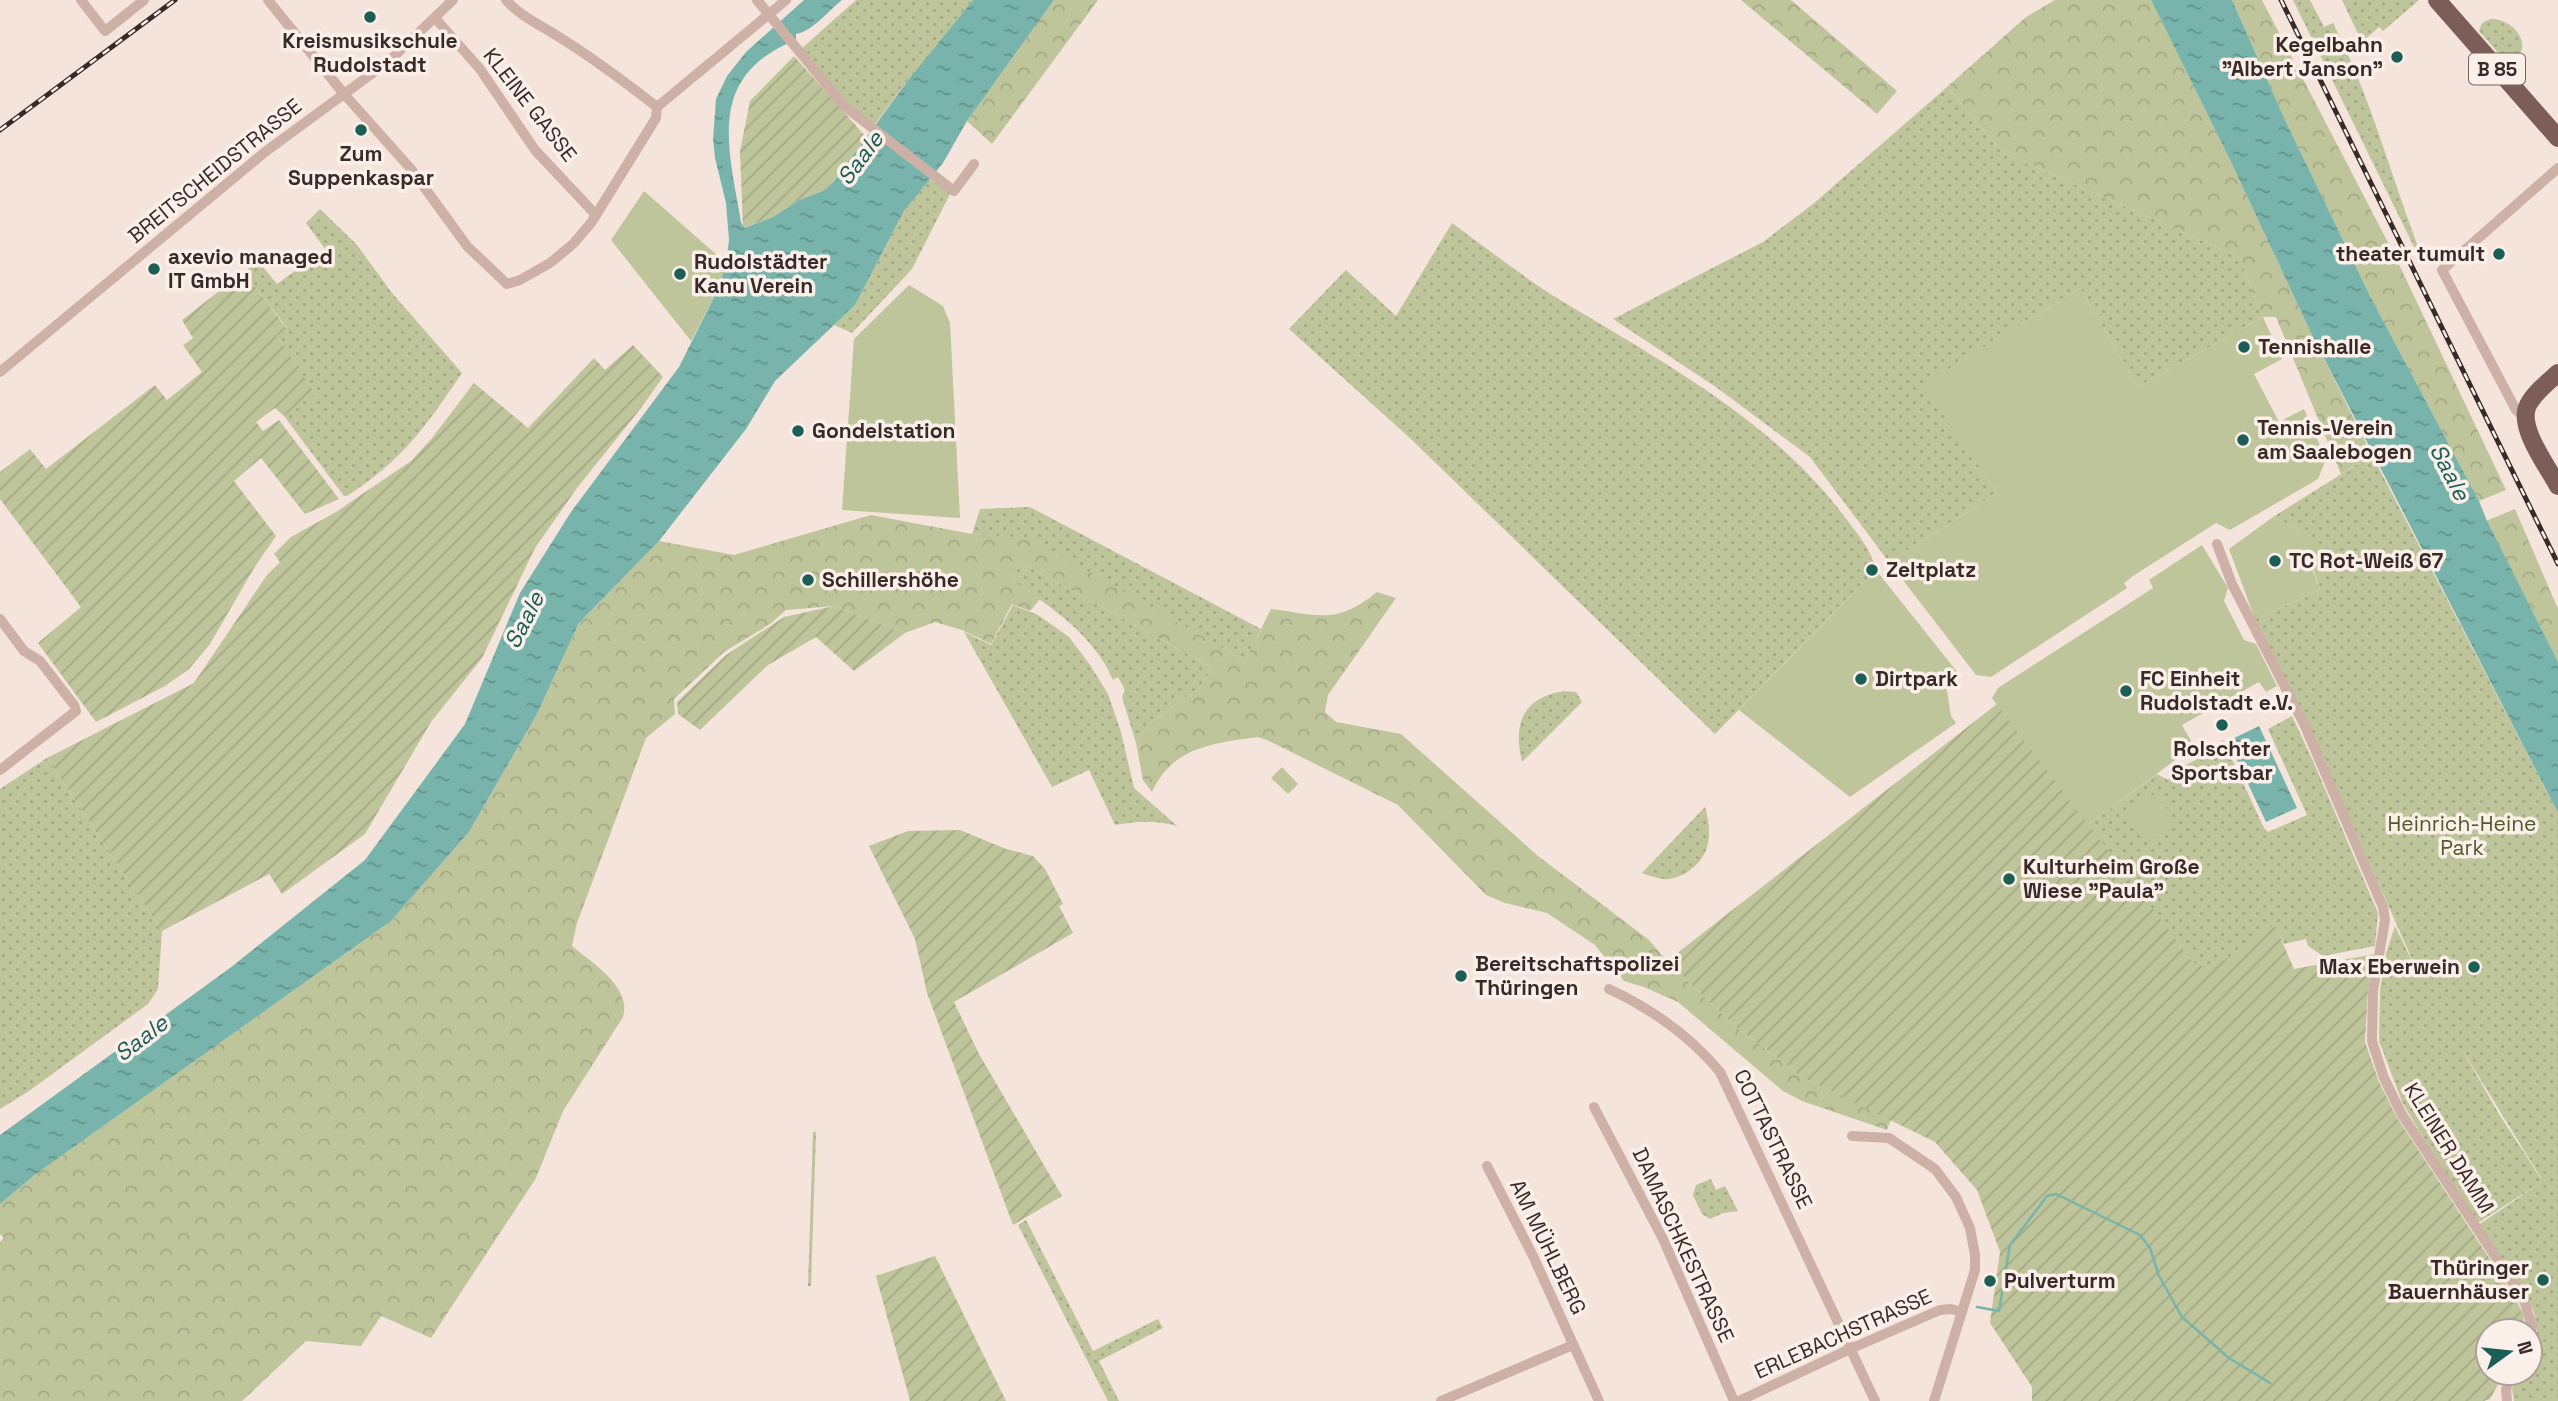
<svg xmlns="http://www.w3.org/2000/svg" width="2558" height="1401" viewBox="0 0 2558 1401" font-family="'Space Grotesk',sans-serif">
<defs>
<pattern id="grass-dots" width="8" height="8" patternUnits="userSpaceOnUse" patternTransform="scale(1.75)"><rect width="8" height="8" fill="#bec59a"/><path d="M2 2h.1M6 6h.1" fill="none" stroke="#a4a985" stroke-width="1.8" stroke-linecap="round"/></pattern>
<pattern id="forest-crowns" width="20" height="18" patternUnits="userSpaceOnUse" patternTransform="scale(1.75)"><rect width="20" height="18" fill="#bec59a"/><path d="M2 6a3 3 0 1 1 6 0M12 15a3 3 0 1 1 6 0" fill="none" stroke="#a4a985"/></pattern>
<pattern id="garden-furrows" width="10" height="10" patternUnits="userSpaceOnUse" patternTransform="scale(1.75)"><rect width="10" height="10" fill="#bec59a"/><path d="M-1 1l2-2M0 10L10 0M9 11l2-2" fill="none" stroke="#a4a985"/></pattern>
<pattern id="water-ripples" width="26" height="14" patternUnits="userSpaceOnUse" patternTransform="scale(1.75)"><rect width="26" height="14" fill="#78b4ab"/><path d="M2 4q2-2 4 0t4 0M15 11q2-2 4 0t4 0" fill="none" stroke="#63938b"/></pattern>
</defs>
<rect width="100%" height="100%" fill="#f4e4dc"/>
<!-- grass -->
<g fill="url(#grass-dots)" fill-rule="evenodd">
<polygon points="856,0 973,0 912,75 875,124 848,104 801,49"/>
<path d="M2293 0H2310L2324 27 2333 23C2371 97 2391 177 2421 254L2418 255Z"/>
<polygon points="2342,0 2419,0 2383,31 2379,27 2362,42"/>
<path d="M2490 19C2517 18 2537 52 2508 64L2479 31 2482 23Z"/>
<polygon points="1947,87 2002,152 2239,257 2263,317 2138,387 2080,288 1924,385 1997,493 1889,562 1810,457 1716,387 1613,319 1763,242 1813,204"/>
<polygon points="929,179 951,192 912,269 852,333 834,325 855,305 904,211"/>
<path d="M320 209 357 245 392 293 462 373C426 426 403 460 347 496H344L284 416 314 394 277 336 287 328 244 272 258 261 277 284 325 249 306 223Z"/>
<path d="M1452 223C1485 247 1518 273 1552 295 1657 359 1773 419 1847 520 1860 537 1871 550 1876 570L1715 734 1412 440 1289 329 1346 270 1396 316Z"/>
<path d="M2372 455 2558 813V1401H2514L2512 1389 2517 1373H2530V1349L2537 1333 2534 1312 2527 1298 2477 1226 2543 1181 2476 1224 2403 1104 2379 1041 2380 990 2386 953 2395 926 2419 975 2327 767 2255 619 2320 590 2301 531 2273 517ZM2460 1046 2541 1178V1179L2499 1114Z"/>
<polygon points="1030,507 1261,629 1245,661 1030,539 972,534 980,509"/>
<path d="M1020 562 1213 668 1199 688 1149 724 1136 743 1122 697 1125 690 1118 677 1113 680C1094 636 1052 607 1012 581Z"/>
<path d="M1013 605 1038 615 1069 637 1090 665 1108 694 1121 732 1134 788 1177 826C1155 820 1137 821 1115 825L1089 770 1052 787 964 632 991 645Z"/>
<path d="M1564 691 1576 692 1582 702 1522 762C1513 724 1522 698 1564 691Z"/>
<path d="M2292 716 2313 761 2378 913 2375 946 2323 956 2308 946 2306 939 2284 944 2275 925 2207 973 2197 967 2088 825 2157 774 2168 780C2178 764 2186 767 2200 757 2208 751 2214 745 2223 740L2264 828 2268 832 2307 815 2268 729Z"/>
<polygon points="47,758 162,931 158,989 148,1004 29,1091 0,1109 0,789"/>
<path d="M1705 807C1712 833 1712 854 1689 871 1681 876 1672 880 1663 879 1656 878 1648 875 1642 873Z"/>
<polygon points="813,1132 816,1132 811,1286 808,1286"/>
<polygon points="1711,1179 1716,1190 1725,1186 1738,1211 1723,1213 1710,1219 1702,1214 1693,1195 1696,1185"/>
<polygon points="1026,1220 1093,1351 1158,1319 1163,1328 1099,1361 1119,1401 1108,1401 1018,1225"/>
</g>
<!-- forest -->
<g fill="url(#forest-crowns)">
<polygon points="1054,0 1098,0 992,144 967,121"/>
<polygon points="1741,0 1791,0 1897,91 1877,114"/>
<polygon points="2055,0 2151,0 2231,162 2312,335 2372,455 2341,474 2276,317 2263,317 2239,257 2002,152 1947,87 2026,17"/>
<polygon points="2232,0 2262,0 2395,256 2506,490 2479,501 2370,296 2285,120"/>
<polygon points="2515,509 2558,609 2558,662 2486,521"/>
<path d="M871 515 972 534 1030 538 1245 661 1271 609C1319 615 1336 625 1377 592L1396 598 1328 695 1325 712 1336 722 1401 734 1538 856 1649 940 1667 961 1735 1026 1804 1078 1891 1119 1887 1130 1802 1101 1783 1091 1678 1002 1644 987 1624 981 1595 945 1547 913 1505 903 1486 895 1398 805 1267 740 1258 737C1214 743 1172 747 1152 792L1143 780 1136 743 1149 724 1199 688 1213 668 1020 562 1012 581 1040 599 1030 611 1012 604 991 644 962 630 935 622 905 633 834 606 786 610 770 624 724 652 674 699 675 714 646 738 577 923 572 946C592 963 632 987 623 1017L563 1111 536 1178 431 1338 381 1316 361 1346 306 1341 242 1401H0V1242L4 1238 0 1234V1204L36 1174 391 921 469 832 537 714 579 623 659 541 734 555Z"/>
</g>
<!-- garden -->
<g fill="url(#garden-furrows)">
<polygon points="794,56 866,137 844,169 825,190 799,200 773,217 743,228 740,151 750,101"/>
<polygon points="244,272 287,329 277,336 315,394 284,416 275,408 256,422 263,431 279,420 339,499 305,514 261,458 234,481 276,536 254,568 210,644 189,669 165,686 96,722 38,643 81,607 0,499 0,472 30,449 46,469 155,385 167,400 202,372 183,345 193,338 182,320"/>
<polygon points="633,345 663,377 641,408 577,488 535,548 482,658 431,722 365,834 282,894 269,874 162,931 47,758 194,683 267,575 280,562 274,554 291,537 336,512 411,461 432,438 474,383 528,428 594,358 605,370"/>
<polygon points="834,606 905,633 854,671 816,637 768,665 700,730 678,714 677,702 726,655 784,617"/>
<polygon points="1997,704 2197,967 2200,964 2207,972 2275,925 2294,969 2375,954 2368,990 2365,1042 2379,1082 2396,1116 2516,1299 2523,1315 2525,1331 2488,1331 2488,1373 2504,1373 2490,1399 2484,1401 2032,1401 2032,1387 1990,1323 2000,1252 1977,1190 1935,1142 1804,1078 1735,1026 1667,961"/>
<polygon points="960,830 1006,849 1033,856 1045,869 1063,904 1059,906 1073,933 954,1002 979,1054 1062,1196 1013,1225 927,993 915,939 869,846 908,831"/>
<polygon points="935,1256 1006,1401 910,1401 876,1276"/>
</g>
<!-- pitch -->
<g fill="#bec59a">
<polygon points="644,191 726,263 720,285 691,341 611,240"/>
<polygon points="909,285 943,306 950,323 960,518 842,510 854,339"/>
<polygon points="2080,288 2138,387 2263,317 2282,359 2254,374 2279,422 2304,409 2326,459 2318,479 2230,530 2216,523 2133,576 2124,583 2127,588 1991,677 1976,675 1889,562 1997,493 1923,385"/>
<polygon points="2273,517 2301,531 2321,550 2313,571 2320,590 2255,619 2229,549"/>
<polygon points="2202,545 2228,588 2224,601 2244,640 2256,644 2277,686 2266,692 2259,682 2182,725 2194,746 2088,825 1992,698 1998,688 2153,588 2149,580"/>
<polygon points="1876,570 1958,673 1946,684 1951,716 1956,723 1850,797 1739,710"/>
<polygon points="1282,767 1298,784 1288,794 1271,778"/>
<polygon points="2157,792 2176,823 2146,842 2126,811"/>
</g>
<!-- water -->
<g fill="url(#water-ripples)">
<path d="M804 0H842C828 11 813 31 796 34V40C706 76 728 145 741 222L744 228 773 217 799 200 825 190 835 180 912 75 973 0H1054L967 121 943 163 904 211 855 305 775 381 746 429 659 541 579 623 537 714 469 832 391 921 36 1174 0 1204V1135L230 968 365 860 465 724 520 593 571 512 679 367 720 285 726 263 729 240 726 203 715 158 713 139 716 99 727 76 746 52Z"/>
<polygon points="2151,0 2232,0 2285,120 2370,296 2479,501 2487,521 2558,662 2558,813 2312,335 2231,162"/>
<polygon points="2259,726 2297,808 2266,822 2228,741"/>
</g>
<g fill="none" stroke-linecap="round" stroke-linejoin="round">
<!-- stream -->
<polyline stroke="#78b4ab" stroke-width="2.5" points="1977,1307 1999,1311 2010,1245 2047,1196 2056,1194 2140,1235 2150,1248 2159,1276 2182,1317 2229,1358 2270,1383"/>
<!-- street -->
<g stroke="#cdb1a7" stroke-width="10">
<polyline points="81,0 105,31 144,0"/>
<polyline points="268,0 344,94 411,169 467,246 507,284 520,280 550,263 573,244 591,223 656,118 657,107 786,0"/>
<path d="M506 0C521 17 541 25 559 37 593 58 625 82 657 107"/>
<polyline points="757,0 844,106 954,191 974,164"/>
<polyline points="435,18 480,69 535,150 596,215"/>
<polyline points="0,372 265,152 389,61 453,0"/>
<polyline points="2524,417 2516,410 2442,270 2558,168"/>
<polyline points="2217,544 2232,584 2304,724 2383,907 2385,920 2373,991 2372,1041 2384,1078 2401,1113 2524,1300 2532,1327 2530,1335"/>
<polyline points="0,619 24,651 40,661 74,705 76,711 0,770"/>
<path d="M1609 989C1652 1009 1690 1036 1720 1072L1875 1401"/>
<polyline points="1594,1107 1663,1239 1734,1401"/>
<polyline points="1852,1136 1889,1138 1935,1169 1956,1197 1970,1228 1975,1255 1975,1270 1934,1401"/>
<polyline points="1487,1166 1533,1256 1599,1401"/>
<polyline points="1441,1401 1573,1345"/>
<polyline points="1739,1401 1850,1349 1940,1310 1951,1309 1962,1312"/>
<polyline points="2507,1401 2506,1390 2511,1373"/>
</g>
<!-- primary -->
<g stroke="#7c5d58" stroke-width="18">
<polyline points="2437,0 2558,138"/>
<path d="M2558 373C2548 382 2534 393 2528 405 2517 427 2548 467 2558 486"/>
</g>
<!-- rail casing -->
<g stroke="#392a28" stroke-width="5">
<g id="rail">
<polyline points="2281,0 2558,564"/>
<polyline points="0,130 175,0"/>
</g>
</g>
<!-- rail -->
<use href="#rail" stroke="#fbefe9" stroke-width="2.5" stroke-dasharray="8" stroke-linecap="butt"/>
</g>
<!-- markers -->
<g fill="#1a5e56" stroke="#fbefe9" stroke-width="2.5">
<circle cx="370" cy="17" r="7"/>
<circle cx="2397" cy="57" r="7"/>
<circle cx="361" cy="130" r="7"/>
<circle cx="2499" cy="254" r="7"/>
<circle cx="154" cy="269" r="7"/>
<circle cx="680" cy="274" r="7"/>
<circle cx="2244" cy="347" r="7"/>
<circle cx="798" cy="431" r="7"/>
<circle cx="2243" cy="440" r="7"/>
<circle cx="2275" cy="561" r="7"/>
<circle cx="1872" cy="570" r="7"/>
<circle cx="808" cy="580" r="7"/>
<circle cx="1861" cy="679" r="7"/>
<circle cx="2126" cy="691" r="7"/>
<circle cx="2222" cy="725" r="7"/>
<circle cx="2009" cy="879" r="7"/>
<circle cx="2474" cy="967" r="7"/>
<circle cx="1461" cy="976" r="7"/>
<circle cx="2543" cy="1280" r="7"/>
<circle cx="1990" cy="1281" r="7"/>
</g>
<g text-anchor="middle" stroke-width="7" stroke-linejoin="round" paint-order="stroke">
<!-- shield labels -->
<rect fill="#fbefe9" stroke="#736562" stroke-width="2" x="2469" y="53.5" width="56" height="31" rx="5"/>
<g font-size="19" font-weight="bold" fill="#392a28">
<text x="2497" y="76">B 85</text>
</g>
<!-- poi labels -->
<g font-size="21" font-weight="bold" fill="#392a28" stroke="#fbefe9" text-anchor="start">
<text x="370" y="48" text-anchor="middle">Kreismusikschule<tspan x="370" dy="24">Rudolstadt</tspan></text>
<text x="2383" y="52" text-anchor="end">Kegelbahn<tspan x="2383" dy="24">"Albert Janson"</tspan></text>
<text x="361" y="161" text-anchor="middle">Zum<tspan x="361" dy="24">Suppenkaspar</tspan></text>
<text x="2485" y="261" text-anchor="end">theater tumult</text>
<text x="168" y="264">axevio managed<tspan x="168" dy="24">IT GmbH</tspan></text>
<text x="694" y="269">Rudolstädter<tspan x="694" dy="24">Kanu Verein</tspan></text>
<text x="2258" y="354">Tennishalle</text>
<text x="2257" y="435">Tennis-Verein<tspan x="2257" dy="24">am Saalebogen</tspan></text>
<text x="812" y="438">Gondelstation</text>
<text x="2289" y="568">TC Rot-Weiß 67</text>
<text x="1886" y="577">Zeltplatz</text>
<text x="822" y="587">Schillershöhe</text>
<text x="1875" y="686">Dirtpark</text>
<text x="2140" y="686">FC Einheit<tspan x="2140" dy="24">Rudolstadt e.V.</tspan></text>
<text x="2222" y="756" text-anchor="middle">Rolschter<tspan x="2222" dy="24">Sportsbar</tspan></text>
<text x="2023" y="874">Kulturheim Große<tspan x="2023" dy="24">Wiese "Paula"</tspan></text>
<text x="1475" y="971">Bereitschaftspolizei<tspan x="1475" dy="24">Thüringen</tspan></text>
<text x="2460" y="974" text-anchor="end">Max Eberwein</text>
<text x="2529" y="1275" text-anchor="end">Thüringer<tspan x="2529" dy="24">Bauernhäuser</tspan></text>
<text x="2004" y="1288">Pulverturm</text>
</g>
<!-- street labels -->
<g font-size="21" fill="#392a28" stroke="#fbefe9">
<text transform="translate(530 105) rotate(52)" y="7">KLEINE GASSE</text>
<text transform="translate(215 171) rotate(-39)" y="7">BREITSCHEIDSTRASSE</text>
<text transform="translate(1773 1139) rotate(64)" y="7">COTTASTRASSE</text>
<text transform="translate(2449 1148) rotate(58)" y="7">KLEINER DAMM</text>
<text transform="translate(1683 1245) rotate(65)" y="7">DAMASCHKESTRASSE</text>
<text transform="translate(1548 1247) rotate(64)" y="7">AM MÜHLBERG</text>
<text transform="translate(1843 1334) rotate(-24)" y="7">ERLEBACHSTRASSE</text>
</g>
<!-- park labels -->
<g font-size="21" fill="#515929" stroke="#fbefe9">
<text x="2462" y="831">Heinrich-Heine<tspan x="2462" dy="24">Park</tspan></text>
</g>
<!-- water labels -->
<g font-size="23" font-style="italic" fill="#1a5e56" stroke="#fbefe9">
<text transform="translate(860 158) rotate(-53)" y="8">Saale</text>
<text transform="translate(2450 472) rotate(63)" y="8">Saale</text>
<text transform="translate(524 620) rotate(-63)" y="8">Saale</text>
<text transform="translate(141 1038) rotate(-37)" y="8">Saale</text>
</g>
</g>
<!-- north arrow -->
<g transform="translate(2509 1352) rotate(75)"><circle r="33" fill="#fbefe9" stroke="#ada09c" stroke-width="2"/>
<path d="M0-5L12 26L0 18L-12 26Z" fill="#1a5e56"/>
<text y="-10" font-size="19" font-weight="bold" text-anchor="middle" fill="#392a28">N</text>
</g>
</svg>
